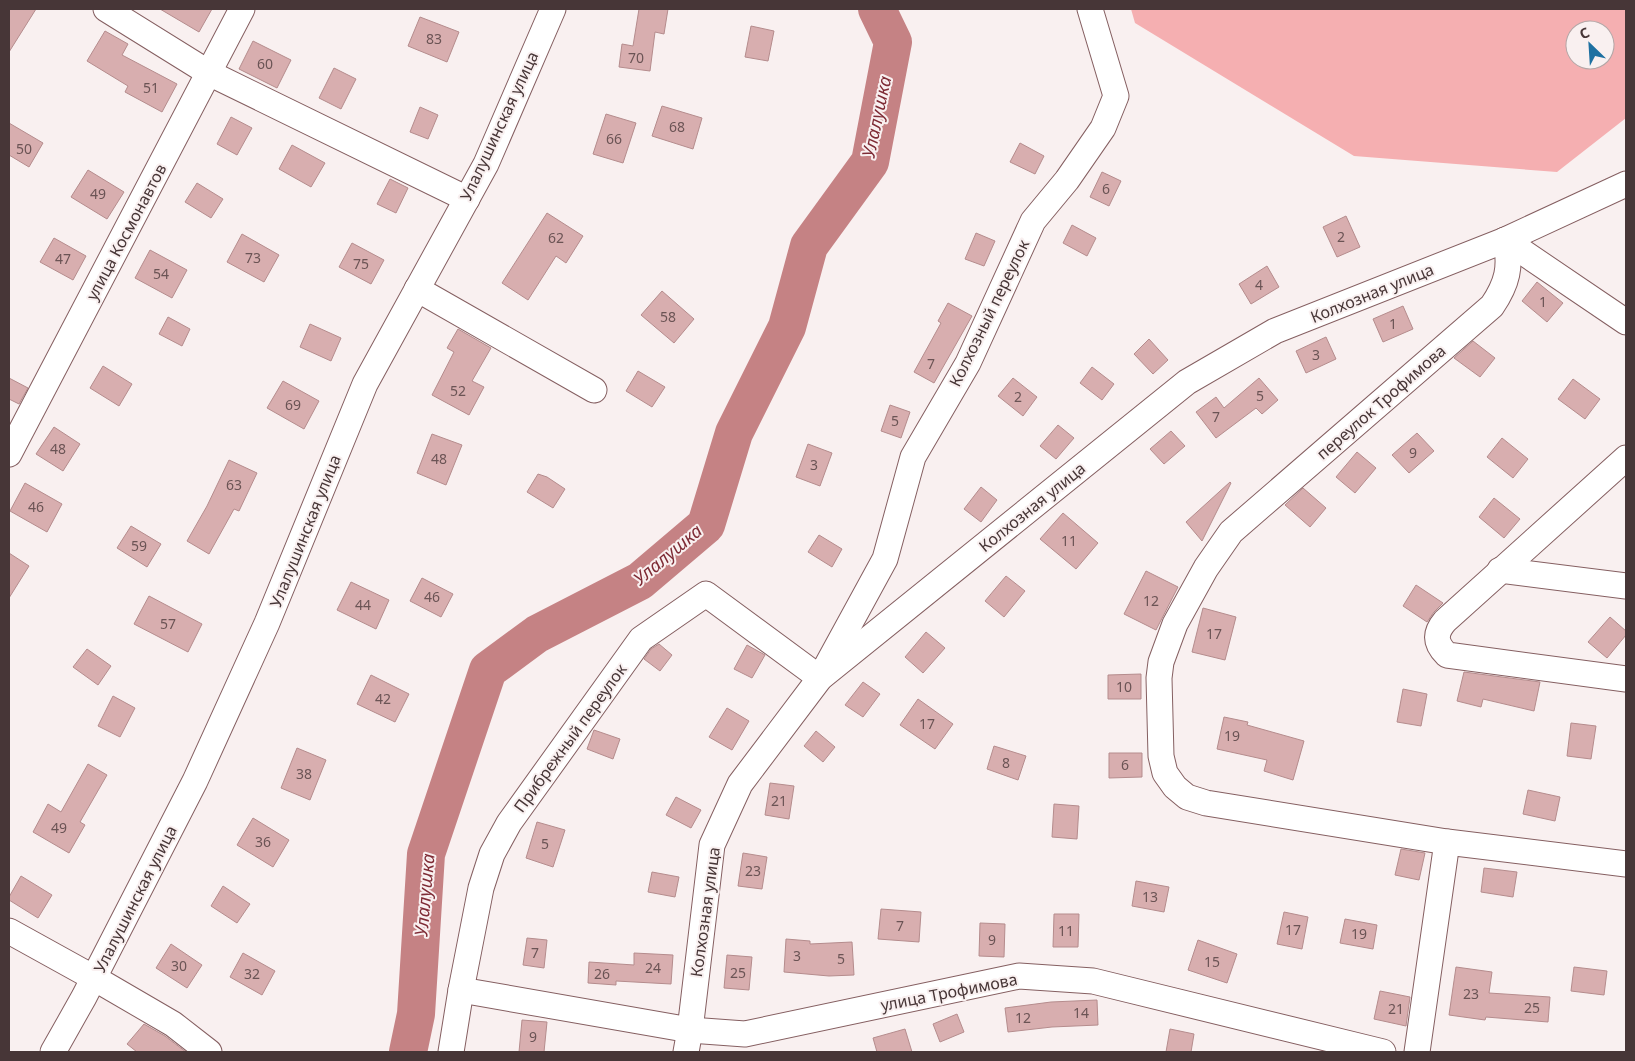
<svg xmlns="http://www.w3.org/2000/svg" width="1635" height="1061" viewBox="0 0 1635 1061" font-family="'Noto Sans',sans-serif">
<rect width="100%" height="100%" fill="#f9f0f0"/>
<!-- green -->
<path fill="#f5afb1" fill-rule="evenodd" d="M1131 9H1626V118L1557 172 1354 156 1135 23ZM1575 30H1605V60H1575Z"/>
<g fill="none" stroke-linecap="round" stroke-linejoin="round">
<!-- river -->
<polyline stroke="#c58284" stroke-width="38" points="408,1052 416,1014 426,854 488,670 537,634 640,581 706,525 734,433 787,327 809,246 870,162 893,42 877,9"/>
</g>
<!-- building -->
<g fill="#d8aeaf" stroke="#b58c8d">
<polygon points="9,9 36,9 9,52"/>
<polygon points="160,9 212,9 199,32"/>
<polygon points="639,9 668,9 664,34 655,32 650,71 619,67 622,44 633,46"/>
<polygon points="420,17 459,32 447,62 408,46"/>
<polygon points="751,26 774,31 768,61 745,57"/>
<polygon points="105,31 128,44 122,55 177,84 162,112 125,92 128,86 87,61"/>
<polygon points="253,41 291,60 277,88 239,69"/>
<polygon points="334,68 356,79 341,109 319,98"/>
<polygon points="662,106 702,118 693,149 652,136"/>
<polygon points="420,107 438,115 428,139 410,132"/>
<polygon points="606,114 636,123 623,163 593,154"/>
<polygon points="231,117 252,128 237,155 217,144"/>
<polygon points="9,123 43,143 29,167 9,155"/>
<polygon points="1020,143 1044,156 1035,174 1010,162"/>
<polygon points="292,145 325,163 311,187 279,169"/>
<polygon points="88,170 124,192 107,219 71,197"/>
<polygon points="1102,172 1121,181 1109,206 1090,197"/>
<polygon points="390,179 408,188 396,213 377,204"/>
<polygon points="197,183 223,199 211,218 185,202"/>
<polygon points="547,213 583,236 566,263 556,256 528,300 502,283"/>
<polygon points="1346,216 1360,247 1337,257 1323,227"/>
<polygon points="1072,225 1096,238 1087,256 1063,243"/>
<polygon points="976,233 995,241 984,266 965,259"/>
<polygon points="242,234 279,255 264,282 227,262"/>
<polygon points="54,238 86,256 73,280 40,262"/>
<polygon points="352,243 384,260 371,284 339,267"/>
<polygon points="150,250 187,270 172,298 135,278"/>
<polygon points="1267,266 1279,287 1251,304 1239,284"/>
<polygon points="1537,282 1563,303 1547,322 1522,301"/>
<polygon points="662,291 694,319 674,343 641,315"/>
<polygon points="948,303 972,316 934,383 914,372 941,323 938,321"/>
<polygon points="1403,306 1413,329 1383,342 1373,319"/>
<polygon points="168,317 190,329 182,346 159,334"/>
<polygon points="310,324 341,338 331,361 300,347"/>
<polygon points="458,329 491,348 472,381 484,387 469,415 432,395 454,352 447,348"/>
<polygon points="1326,337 1336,359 1306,373 1296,351"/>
<polygon points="1149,339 1168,360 1153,374 1134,354"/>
<polygon points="1473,341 1495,358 1480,377 1454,358"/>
<polygon points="103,366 132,384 119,406 90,388"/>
<polygon points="1092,367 1114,384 1102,400 1080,383"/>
<polygon points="638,371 665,387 652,407 626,391"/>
<polygon points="9,378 28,388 19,404 9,399"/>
<polygon points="1013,378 1037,397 1023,416 998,396"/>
<polygon points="1259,378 1278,400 1262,414 1256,408 1216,438 1196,412 1216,397 1224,408"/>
<polygon points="1573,379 1600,399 1585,419 1558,399"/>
<polygon points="283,381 319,401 304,429 267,408"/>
<polygon points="890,405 910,412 901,438 881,431"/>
<polygon points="1058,425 1074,438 1056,459 1040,446"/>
<polygon points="54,427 80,444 63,471 36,454"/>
<polygon points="1171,431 1185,446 1164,464 1150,449"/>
<polygon points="1417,433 1434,451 1409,473 1392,455"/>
<polygon points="432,434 462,445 446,485 417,473"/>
<polygon points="1502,438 1528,459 1513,478 1487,457"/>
<polygon points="808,444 832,453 820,486 796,477"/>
<polygon points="1357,452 1376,468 1355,493 1336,477"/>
<polygon points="229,460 257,473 239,511 234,509 209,554 187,541 207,506"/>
<polygon points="538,474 547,477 565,489 553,508 527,492"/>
<polygon points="1230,482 1231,483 1202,541 1186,522"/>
<polygon points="25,483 62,504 47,532 10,511"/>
<polygon points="981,487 997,500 981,522 964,509"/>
<polygon points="1303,488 1326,508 1310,527 1285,505"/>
<polygon points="1494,498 1520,519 1504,538 1479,517"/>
<polygon points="1063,513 1098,543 1076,569 1040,539"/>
<polygon points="131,526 161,544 147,567 117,548"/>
<polygon points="819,535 842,549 832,567 808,552"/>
<polygon points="9,553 29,566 9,598"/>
<polygon points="1146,571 1178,587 1156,630 1124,614"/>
<polygon points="1006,576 1025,591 1004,617 985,601"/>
<polygon points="422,578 453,594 441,617 410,601"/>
<polygon points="351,582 389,600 376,629 337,610"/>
<polygon points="1416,585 1443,603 1434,612 1427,622 1403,606"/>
<polygon points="149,596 202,624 188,652 134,624"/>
<polygon points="1203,608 1236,617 1225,660 1192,652"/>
<polygon points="1610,617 1626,631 1626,635 1607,658 1588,642"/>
<polygon points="926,632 945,648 923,673 905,657"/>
<polygon points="659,644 672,655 660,671 644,659 651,649"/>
<polygon points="747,645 765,655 752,678 734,669"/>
<polygon points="87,649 111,666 98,685 73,667"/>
<polygon points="1464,672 1540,682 1534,711 1483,699 1481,707 1457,701"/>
<polygon points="1141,674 1141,699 1108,699 1108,675"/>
<polygon points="371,675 409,694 395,722 357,704"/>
<polygon points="863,682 880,694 863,717 845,705"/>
<polygon points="1403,689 1427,694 1421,726 1397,722"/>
<polygon points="113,696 135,708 120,737 98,726"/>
<polygon points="918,699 953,724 935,749 900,725"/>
<polygon points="727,708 749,721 732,750 709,737"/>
<polygon points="1224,717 1248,722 1247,725 1304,741 1293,780 1264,771 1267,760 1217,749"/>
<polygon points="1571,723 1596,726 1591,759 1567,756"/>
<polygon points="594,730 620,739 613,759 587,749"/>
<polygon points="816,731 835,747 823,762 804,746"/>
<polygon points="994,746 1026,756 1018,780 987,769"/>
<polygon points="297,748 326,760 310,800 281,788"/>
<polygon points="1109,753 1142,753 1142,777 1109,778"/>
<polygon points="88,764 107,775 80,822 85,825 69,853 33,832 48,804 61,812"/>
<polygon points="770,783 794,786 789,819 765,815"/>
<polygon points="1528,790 1560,797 1555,821 1523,814"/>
<polygon points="676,797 701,810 691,828 666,815"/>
<polygon points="1054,804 1079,806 1077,839 1052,837"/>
<polygon points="253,818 289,840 273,867 237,845"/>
<polygon points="537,822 565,830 553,867 526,858"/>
<polygon points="1401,849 1425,853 1419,880 1395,875"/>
<polygon points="743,853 767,857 762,889 738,886"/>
<polygon points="1484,868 1517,872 1513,897 1481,892"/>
<polygon points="652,872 679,877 675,897 648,892"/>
<polygon points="21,876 52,895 38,918 9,900 9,897"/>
<polygon points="1136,881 1169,887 1164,912 1132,906"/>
<polygon points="223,886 250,904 237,923 211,906"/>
<polygon points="881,909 921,912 919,942 878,939"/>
<polygon points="1284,912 1308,917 1302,949 1277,944"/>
<polygon points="1054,914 1079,914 1078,947 1053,947"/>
<polygon points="1345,919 1377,925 1373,949 1340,943"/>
<polygon points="980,923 1005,924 1004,957 979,956"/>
<polygon points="527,938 547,940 544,968 523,965"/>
<polygon points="786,939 810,941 810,944 852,942 854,975 829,976 784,972"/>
<polygon points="1198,940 1237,954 1227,983 1188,970"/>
<polygon points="171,944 202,965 187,988 156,968"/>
<polygon points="243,953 275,971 262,995 230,977"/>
<polygon points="634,953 673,955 671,984 616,981 616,985 588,983 589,962 634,965"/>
<polygon points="727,955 752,957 749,990 724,988"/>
<polygon points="1456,967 1492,972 1489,993 1550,997 1548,1022 1486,1017 1485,1020 1449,1015"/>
<polygon points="1574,967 1607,971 1604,995 1571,991"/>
<polygon points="1380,991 1410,997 1406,1026 1374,1019"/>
<polygon points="1097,1000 1098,1025 1052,1027 1008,1032 1005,1008 1051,1002"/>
<polygon points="957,1014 964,1032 940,1042 933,1024"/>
<polygon points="522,1020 547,1022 544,1052 519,1052"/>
<polygon points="144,1024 165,1036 186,1052 137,1052 127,1044"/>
<polygon points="905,1029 912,1052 877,1052 873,1038"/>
<polygon points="1170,1029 1194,1034 1191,1052 1166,1052"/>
</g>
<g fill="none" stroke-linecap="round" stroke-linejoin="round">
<!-- minor casing -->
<g stroke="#855f61" stroke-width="27">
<g id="minor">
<polyline points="106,9 209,73 467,199"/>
<polyline points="1505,240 1626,322"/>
<polyline points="417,289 594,390"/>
<polyline points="9,454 242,9"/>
<path d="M1626 458 1445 621C1434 634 1435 643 1447 655L1626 679"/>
<polyline points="1500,570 1626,586"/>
<path d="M1447 842 1206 803 1187 797 1175 787 1165 773 1161 756 1159 678 1161 662 1175 624 1206 568 1231 532 1492 306C1507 284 1512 266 1505 240"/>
<polyline points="9,931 94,978 173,1024 209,1052"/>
<polyline points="461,990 690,1030 745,1034 1019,976 1093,981 1383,1052"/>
<polyline points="53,1052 84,997 195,781 267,623 365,384 486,164 553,9"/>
<polyline points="451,1052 461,990 481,888 492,854 509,823 641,639 706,594 820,678 885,559 913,457 968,363 1033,221 1067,180 1103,128 1116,96 1090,9"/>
<polyline points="686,1052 690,1030 712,845 740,784 820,678 1187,382 1275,331 1505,240 1626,184"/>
<polyline points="1417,1052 1447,842 1626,864"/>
</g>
</g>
<!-- minor -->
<use href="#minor" stroke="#fff" stroke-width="25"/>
</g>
<g text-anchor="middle" stroke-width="4" stroke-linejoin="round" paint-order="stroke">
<!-- number labels -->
<g font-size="14" fill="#6b5455">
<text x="434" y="44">83</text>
<text x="636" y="63">70</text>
<text x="265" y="69">60</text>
<text x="151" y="93">51</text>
<text x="677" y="132">68</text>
<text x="614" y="144">66</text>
<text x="24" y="154">50</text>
<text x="1106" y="194">6</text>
<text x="98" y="199">49</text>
<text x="1341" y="242">2</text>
<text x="556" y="243">62</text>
<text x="253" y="263">73</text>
<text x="63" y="264">47</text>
<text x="361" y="269">75</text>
<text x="161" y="279">54</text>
<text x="1259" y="290">4</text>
<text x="1543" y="307">1</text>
<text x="668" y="322">58</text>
<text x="1393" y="329">1</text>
<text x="1316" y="360">3</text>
<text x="931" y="369">7</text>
<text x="458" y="396">52</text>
<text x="1260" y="401">5</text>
<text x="1018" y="402">2</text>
<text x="293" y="410">69</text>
<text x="1216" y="422">7</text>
<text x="895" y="426">5</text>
<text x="58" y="454">48</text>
<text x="1413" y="458">9</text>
<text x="439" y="464">48</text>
<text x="814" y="470">3</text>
<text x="234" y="490">63</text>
<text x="36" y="512">46</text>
<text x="1069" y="546">11</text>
<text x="139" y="551">59</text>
<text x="432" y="602">46</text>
<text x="1151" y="606">12</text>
<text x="363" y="610">44</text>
<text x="168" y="629">57</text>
<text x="1214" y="639">17</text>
<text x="1124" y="692">10</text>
<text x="383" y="704">42</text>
<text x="927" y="729">17</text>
<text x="1232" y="741">19</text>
<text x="1006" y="768">8</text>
<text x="1125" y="770">6</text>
<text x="304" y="779">38</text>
<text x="779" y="806">21</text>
<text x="59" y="833">49</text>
<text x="263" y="847">36</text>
<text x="545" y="849">5</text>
<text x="753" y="876">23</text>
<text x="1150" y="902">13</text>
<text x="900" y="931">7</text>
<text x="1293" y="935">17</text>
<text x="1066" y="936">11</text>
<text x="1359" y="939">19</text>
<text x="992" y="945">9</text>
<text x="535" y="958">7</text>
<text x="797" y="961">3</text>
<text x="841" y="964">5</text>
<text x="1212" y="967">15</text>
<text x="179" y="971">30</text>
<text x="653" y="973">24</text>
<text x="738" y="978">25</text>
<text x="252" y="979">32</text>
<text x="602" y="979">26</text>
<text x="1471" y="999">23</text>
<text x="1532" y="1013">25</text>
<text x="1396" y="1014">21</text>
<text x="1081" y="1018">14</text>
<text x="1023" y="1023">12</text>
<text x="533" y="1042">9</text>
</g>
<!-- street labels -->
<g font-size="16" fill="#473637" stroke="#f9f0f0">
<text transform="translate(499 126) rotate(-65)" y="6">Улалушинская улица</text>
<text transform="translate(126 232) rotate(-62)" y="6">улица Космонавтов</text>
<text transform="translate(1372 293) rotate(-22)" y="6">Колхозная улица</text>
<text transform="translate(989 313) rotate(-64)" y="6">Колхозный переулок</text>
<text transform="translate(1381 402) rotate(-41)" y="6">переулок Трофимова</text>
<text transform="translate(1032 507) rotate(-39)" y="6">Колхозная улица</text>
<text transform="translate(305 531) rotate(-68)" y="6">Улалушинская улица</text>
<text transform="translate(570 738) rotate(-54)" y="6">Прибрежный переулок</text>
<text transform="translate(135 899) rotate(-63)" y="6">Улалушинская улица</text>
<text transform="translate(705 912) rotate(-82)" y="6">Колхозная улица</text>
<text transform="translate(949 992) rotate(-11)" y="6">улица Трофимова</text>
</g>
<!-- water labels -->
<g font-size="18" font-style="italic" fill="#7e2b35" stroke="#f9f0f0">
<text transform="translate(877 117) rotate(-78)" y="6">Улалушка</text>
<text transform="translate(668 555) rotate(-40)" y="6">Улалушка</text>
<text transform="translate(425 895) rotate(-85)" y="6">Улалушка</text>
</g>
</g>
<!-- border -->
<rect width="1635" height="1061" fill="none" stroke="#473637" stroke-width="20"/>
<!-- north arrow -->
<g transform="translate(1590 45) rotate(335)"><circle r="24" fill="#f9f0f0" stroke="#b2a6a6"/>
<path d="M0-4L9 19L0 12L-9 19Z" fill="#1e70a1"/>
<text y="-8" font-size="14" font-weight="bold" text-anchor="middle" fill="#473637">С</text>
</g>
</svg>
